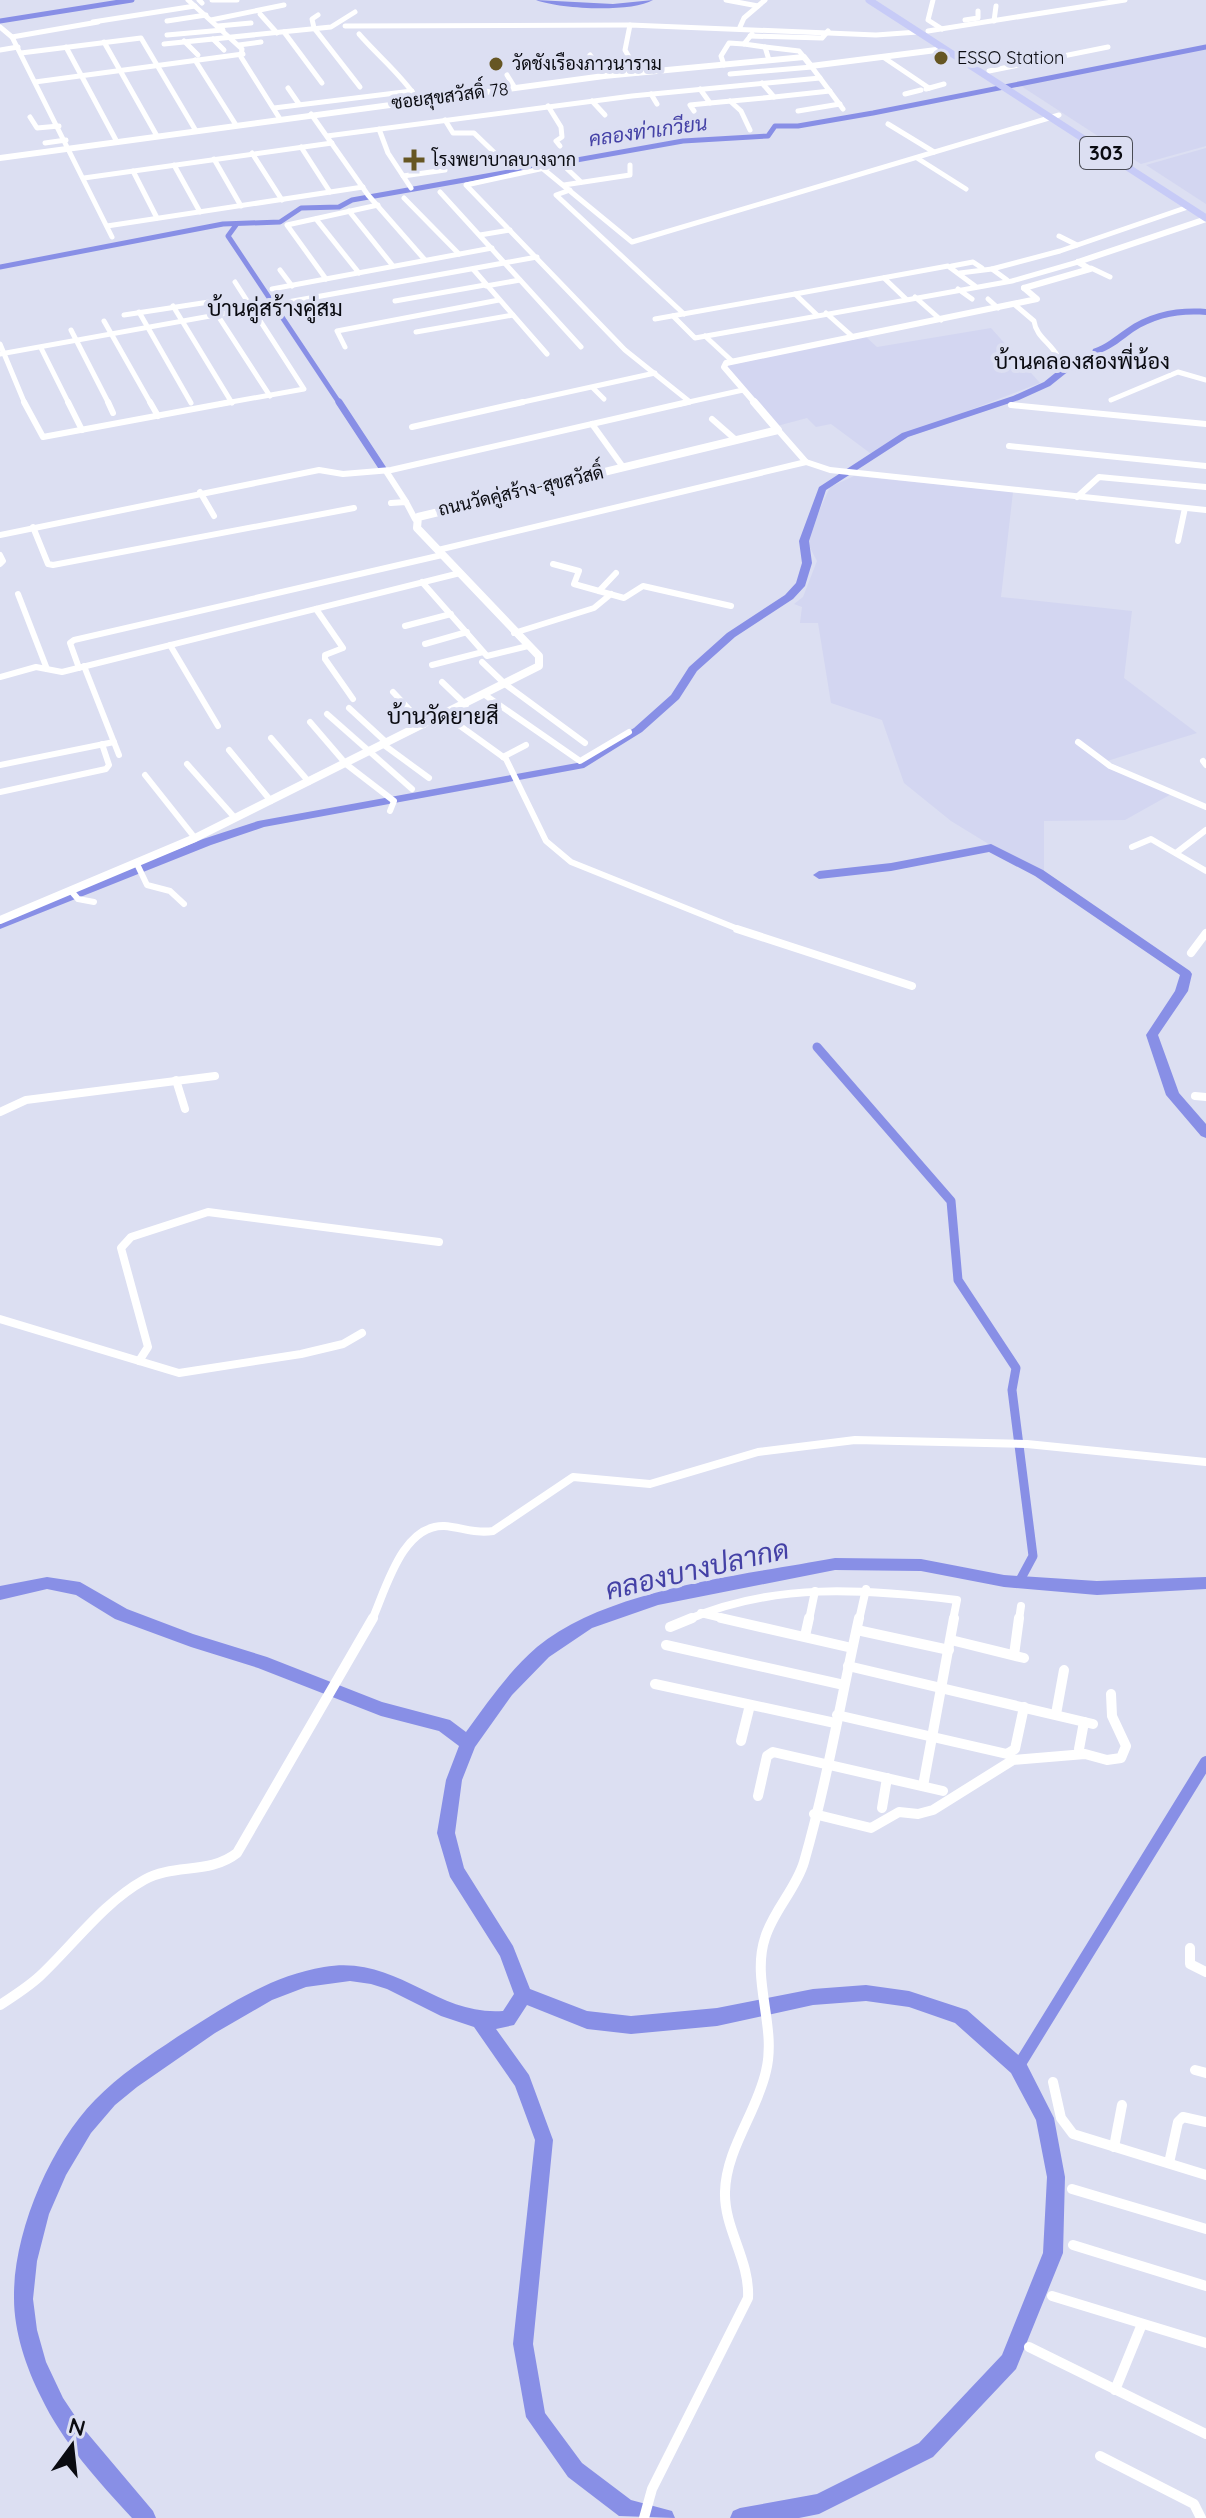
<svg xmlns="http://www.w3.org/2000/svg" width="1206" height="2518" viewBox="0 0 1206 2518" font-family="Quicksand,Sarabun,sans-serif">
<rect width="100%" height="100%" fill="#dcdff2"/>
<!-- built -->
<g fill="#d3d6f1">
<polygon points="1206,48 1206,146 1141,164 1018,84"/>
<polygon points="1206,148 1206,204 1146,165"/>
<polygon points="991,328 1040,383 921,429 874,456 831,424 816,427 807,418 777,426 726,366 865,336 877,347"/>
<polygon points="854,476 1013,492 1001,597 1132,611 1124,678 1197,733 1107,761 1175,792 1125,820 1044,821 1044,878 951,821 904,783 882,720 831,703 818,623 800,623 802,607 794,604 803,597 817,561 806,540 830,487"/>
</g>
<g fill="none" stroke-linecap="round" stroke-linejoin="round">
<!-- canal-far3 -->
<g stroke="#888fe6" stroke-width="5">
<polyline points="0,21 132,0"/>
<polyline points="236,225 228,236 340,404"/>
<polyline points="0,267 223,224 280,222 301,208 339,207 352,200 683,141 768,136 775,126 798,126 873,113 1206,47"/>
</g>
<!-- canal-far2 -->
<polyline stroke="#888fe6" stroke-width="7" points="339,402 383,469"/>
<!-- canal-far1 -->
<polyline stroke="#888fe6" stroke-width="9" points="817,1047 951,1201 958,1280 1016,1368 1012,1390 1033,1556 1019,1582"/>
<!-- canal -->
<polyline stroke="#888fe6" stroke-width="12" points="1018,2067 1206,1762"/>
<!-- river -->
<g fill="#888fe6" fill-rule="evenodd">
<path d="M536 0 613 4 653 0C631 13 559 9 536 0Z"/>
<path d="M1206 309V315C1179 313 1156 317 1133 332 1122 340 1113 348 1100 353L1097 364 1075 366 1050 386 1019 400 908 437 826 490 809 541 812 563 805 586 793 599 735 637 697 671 679 699 642 732 584 768 264 827 211 845 0 929V921L203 839 258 821 577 763 634 728 671 695 689 667 727 633 785 595 796 583 802 563 799 541 819 487 902 433 1013 396 1044 382 1070 361 1090 359 1093 349C1106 345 1114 337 1126 329 1150 312 1177 307 1206 309Z"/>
<polygon points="991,844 1043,870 1190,971 1192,974 1188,991 1158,1035 1179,1093 1206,1124 1206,1138 1201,1136 1166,1095 1146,1035 1175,991 1180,975 1035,876 989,852 891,871 819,879 813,875 819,871 891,863"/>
<path d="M835 1558 921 1559 1004 1575 1097 1581 1206 1577V1589L1097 1595 1004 1587 921 1571 835 1570 658 1605 592 1628 549 1657 512 1695 475 1747 462 1780 455 1833 464 1868 513 1946 530 1989 587 2011 631 2016 717 2008 813 1989 866 1985 909 1991 967 2010 1025 2061 1054 2118 1065 2177 1063 2253 1016 2369 933 2457 819 2514 799 2518H730L733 2511 740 2508 817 2494 919 2443 1002 2355 1043 2253 1047 2177 1036 2120 1011 2073 955 2023 909 2007 866 2001 813 2005 717 2026 631 2034 587 2029 527 2005 514 2025 496 2029 529 2075 553 2140 533 2344 545 2413 582 2463 631 2500 672 2511 675 2518 619 2516 568 2477 526 2417 513 2344 535 2140 515 2086 474 2027 441 2016 387 1989 371 1984 350 1981 306 1987 272 2000 215 2033 137 2087 115 2105 91 2133 66 2175 49 2214 37 2261 33 2299 37 2330 46 2362 63 2398 83 2428 153 2511 156 2518H132C98 2481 63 2443 41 2397 26 2367 14 2332 14 2298 13 2233 50 2146 95 2100 119 2075 149 2056 177 2037 223 2008 269 1976 324 1967 396 1954 436 2016 503 2011L514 1994 500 1956 450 1877 437 1833 446 1780 459 1746 439 1731 381 1716 258 1668 191 1647 115 1619 76 1595 47 1589 0 1600V1586L47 1577 80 1582 127 1609 193 1634 267 1657 382 1702 450 1720 466 1732C488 1702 509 1671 537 1647 608 1588 745 1575 835 1558Z"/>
</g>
<!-- minor-far3 -->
<g stroke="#fff" stroke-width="5">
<polyline points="188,0 242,49 241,57 280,119"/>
<polyline points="199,0 202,3"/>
<polyline points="212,0 237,0"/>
<polyline points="726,0 758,6"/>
<polyline points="933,0 928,20 942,29"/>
<polyline points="260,14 277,33"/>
<polyline points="318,15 312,19 314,28 360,87"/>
<polyline points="211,20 284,5"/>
<polyline points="965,20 978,18 978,11"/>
<polyline points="167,21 206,15"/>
<polyline points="994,21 996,6"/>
<polyline points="93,22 195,6"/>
<polyline points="98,22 12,37 112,237"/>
<polyline points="218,26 251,23"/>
<polyline points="345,26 630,25"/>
<polyline points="0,27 12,37"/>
<polyline points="740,27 744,18 765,0"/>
<polyline points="928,31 1125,0"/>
<polyline points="284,32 322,83"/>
<path d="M359 34C379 57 402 75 418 100"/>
<polyline points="752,34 744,44 765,47"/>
<polyline points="167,35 223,30"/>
<polyline points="750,36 822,38 828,31"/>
<polyline points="213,39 224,50"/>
<polyline points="184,41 198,55"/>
<polyline points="104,42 157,136"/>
<polyline points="164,44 331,27 355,12"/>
<polyline points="239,45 261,42"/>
<polyline points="66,47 117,142"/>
<polyline points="0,50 18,47"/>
<polyline points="21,53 141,38 196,131"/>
<polyline points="590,55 604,76"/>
<polyline points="883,57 929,88"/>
<polyline points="195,60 236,125"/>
<polyline points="769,60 765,47 799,51 804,57"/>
<polyline points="724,65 721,56 729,43 744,44"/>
<polyline points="989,71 1108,47"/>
<polyline points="638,73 625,50 630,25 876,35 918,32"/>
<polyline points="730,74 812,67"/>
<polyline points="507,75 515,88"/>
<polyline points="820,78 843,109"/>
<polyline points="35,82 243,54"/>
<polyline points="762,83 774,97 830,91"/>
<polyline points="288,88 299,104"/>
<polyline points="700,89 710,103 774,97"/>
<polyline points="926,89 944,84"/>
<polyline points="651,94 657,104"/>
<polyline points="905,94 921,90"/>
<polyline points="592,101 605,115"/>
<polyline points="730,101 741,111 750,130"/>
<polyline points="548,106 561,127 562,137 556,141 560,146"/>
<polyline points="274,108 412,91"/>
<polyline points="694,111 690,105 710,103"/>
<polyline points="798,111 840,104"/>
<polyline points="311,114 368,195 425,260"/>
<polyline points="30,117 37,128 59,126"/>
<polyline points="445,120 453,133 474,133 499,157 479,164"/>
<polyline points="888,124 934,152"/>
<polyline points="379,129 388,153 411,188"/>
<polyline points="327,136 632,96 820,78 811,66"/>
<polyline points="45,143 66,140"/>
<polyline points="301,147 330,192"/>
<polyline points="252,153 282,200"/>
<polyline points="917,158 966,189"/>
<polyline points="214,159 241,206"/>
<polyline points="572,162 466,185 625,350 690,402"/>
<polyline points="562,164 581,182"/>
<polyline points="174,165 200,212"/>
<polyline points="542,168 632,242 1059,115"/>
<polyline points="133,171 157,218"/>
<polyline points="403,176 445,170"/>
<polyline points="84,178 332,143"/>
<polyline points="564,185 630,175 630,165"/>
<polyline points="570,190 556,195 684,314"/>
<polyline points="440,192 581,347"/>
<polyline points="404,198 459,254"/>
<polyline points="349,211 393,266"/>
<polyline points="316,219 359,273"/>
<polyline points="107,226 363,187"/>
<polyline points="480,235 510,230"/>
<polyline points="1059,236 1077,245"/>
<polyline points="952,266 973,262 982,268"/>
<polyline points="1091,268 1110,277"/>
<polyline points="473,269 547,354"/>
<polyline points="280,270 292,286"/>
<polyline points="960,273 992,269"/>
<polyline points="884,278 906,299"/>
<polyline points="326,279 287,225 378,205"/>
<polyline points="1007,280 992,269 1060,251 1188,207"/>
<polyline points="486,286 520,280"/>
<polyline points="272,289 492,248"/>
<polyline points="958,289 972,299"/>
<polyline points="915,297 941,320"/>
<polyline points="988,299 998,308"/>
<polyline points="395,301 485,285"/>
<path d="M1014 304 1034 321C1036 337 1051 343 1058 357L1052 361"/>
<polyline points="173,306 232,403"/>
<polyline points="139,312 191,403"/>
<polyline points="826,313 853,337"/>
<polyline points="124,315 209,302 270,396"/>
<polyline points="817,315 795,294 948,266 975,286"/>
<polyline points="673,316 695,338 1012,281 1078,262"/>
<polyline points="655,319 795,294"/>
<polyline points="104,321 151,404"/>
<polyline points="71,330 109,404"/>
<polyline points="416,332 513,315"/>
<polyline points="705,336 732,361"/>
<polyline points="0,344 25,404"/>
<polyline points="345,347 337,331 499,300"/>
<polyline points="41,348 69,404"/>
<polyline points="0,354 537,257"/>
<polyline points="593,388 604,399"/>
<polyline points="1111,400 1178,372 1206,380"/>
<polyline points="220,404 304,389 235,282"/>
<polyline points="514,404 655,373"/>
<polyline points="680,404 743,390"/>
</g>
<!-- minor-far2 -->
<g stroke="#fff" stroke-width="6">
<polyline points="24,402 43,437 231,402"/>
<polyline points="68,402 82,430"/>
<polyline points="108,402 113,413"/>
<polyline points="150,402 158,416"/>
<polyline points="1011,405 1206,424"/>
<polyline points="712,419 736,440"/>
<polyline points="592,424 623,467"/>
<polyline points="412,427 523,402"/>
<polyline points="778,430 806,462 830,470 1206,510"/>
<polyline points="1009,446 1206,466"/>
<polyline points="386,471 406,502"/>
<polyline points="200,492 214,516"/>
<polyline points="1077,497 1099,477 1206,487"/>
<polyline points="391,503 406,502 415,519"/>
<polyline points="33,527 48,564 53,565 354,508"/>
<polyline points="0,535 319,470 343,474 391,470 688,402"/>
<polyline points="1178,541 1185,508"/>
<polyline points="438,550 806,462"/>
<polyline points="0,555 3,561 0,564"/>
<polyline points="553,564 579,571 574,584 624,598 643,586 731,606"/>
<polyline points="422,582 487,656 528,646"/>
<polyline points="599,591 616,573"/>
<polyline points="18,594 47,669"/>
<polyline points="316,609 343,648 325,655 325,659 353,699"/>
<polyline points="405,626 451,614"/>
<polyline points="514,633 594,608 611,594"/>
<polyline points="425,644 467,632"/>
<polyline points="170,645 218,726"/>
<polyline points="482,662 505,684 585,743"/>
<polyline points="432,665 483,652"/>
<polyline points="84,666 119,755"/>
<polyline points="79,668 70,643 74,640 442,555"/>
<polyline points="0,677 36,667 62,672 460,573"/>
<polyline points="442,682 466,705"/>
<polyline points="393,692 424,725"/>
<polyline points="485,695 580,761 629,732"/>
<polyline points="349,708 387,743"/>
<polyline points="327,714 412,789"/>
<polyline points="445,715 506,759 546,841 571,862 743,931"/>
<polyline points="310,722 346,764 394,801 390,811"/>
<polyline points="271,738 309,782"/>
<polyline points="1078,742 1110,766 1206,807"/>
<polyline points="384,745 429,778"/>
<polyline points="229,750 271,801"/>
<polyline points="503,757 526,745"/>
<polyline points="1203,761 1206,765"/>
<polyline points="187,764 235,818"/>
<polyline points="0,765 114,742"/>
<polyline points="145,775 195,838"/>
<polyline points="0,792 106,769 109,765 102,744"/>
<polyline points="1132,847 1151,839 1206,871"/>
<polyline points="1176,853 1206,830"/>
<polyline points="137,864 147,885 170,891 184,904"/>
<polyline points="72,892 78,899 94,902"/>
</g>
<!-- minor-far1 -->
<g stroke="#fff" stroke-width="8">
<polyline points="737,929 912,986"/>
<polyline points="1191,953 1206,933"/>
<polyline points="176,1080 185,1109"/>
<polyline points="1195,1096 1206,1097"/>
<polyline points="0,1112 26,1100 215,1076"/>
<polyline points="0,1319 179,1373 301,1354 343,1344 362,1333"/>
<polyline points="139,1361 148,1347 121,1248 131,1237 208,1212 439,1242"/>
<polyline points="701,1613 730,1620"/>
<path d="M372 1620C386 1589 402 1525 444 1526 461 1527 475 1534 493 1531L573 1477 650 1484 758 1452 855 1440 1027 1444 1206 1462"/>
<path d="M687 1620C774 1582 865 1589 957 1600L953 1620"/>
<polyline points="809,1620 815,1591"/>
<polyline points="859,1620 866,1589"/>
<polyline points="1019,1620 1021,1606"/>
</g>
<!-- minor -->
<g stroke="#fff" stroke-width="10">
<polyline points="721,1618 852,1648"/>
<polyline points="670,1627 692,1618"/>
<polyline points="857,1630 949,1650"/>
<polyline points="805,1636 809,1618"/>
<polyline points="951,1640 1024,1658"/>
<polyline points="666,1645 844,1685"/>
<polyline points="1014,1655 1019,1618"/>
<polyline points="848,1666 1093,1724"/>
<polyline points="655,1684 835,1723"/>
<polyline points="1056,1714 1064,1670"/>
<polyline points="837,1715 1007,1754 1015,1749 1024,1707"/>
<polyline points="741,1741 750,1705"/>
<polyline points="1079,1749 1084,1722"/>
<polyline points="923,1786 954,1618"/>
<polyline points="758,1796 767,1756 773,1752 943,1791"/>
<polyline points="882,1808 887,1778"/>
<polyline points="814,1814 871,1828 899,1812 918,1814 933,1810 1013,1760 1085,1754 1107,1760 1121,1758 1126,1746 1112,1716 1111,1694"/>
<polyline points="1190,1948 1190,1964 1206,1972"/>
<path d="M0 2005C14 1996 28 1987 40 1976 74 1944 103 1903 144 1880 174 1863 209 1875 237 1853L373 1618"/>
<polyline points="1195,2070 1206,2073"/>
<polyline points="1053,2082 1061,2118 1073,2134 1206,2175"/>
<polyline points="1114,2147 1122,2105"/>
<polyline points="1169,2163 1178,2122 1183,2117 1206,2122"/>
<polyline points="1072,2189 1206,2229"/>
<polyline points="1073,2245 1206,2286"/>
<polyline points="1052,2296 1206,2343"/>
<polyline points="1029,2347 1206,2434"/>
<polyline points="1115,2390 1142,2324"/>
<polyline points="1100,2456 1194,2504 1201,2518"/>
<path d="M644 2518 652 2489 748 2298C750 2260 724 2229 725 2192 726 2149 757 2112 766 2071 777 2027 751 1980 765 1938 773 1911 796 1889 804 1862 827 1782 841 1699 859 1618"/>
</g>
<!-- tertiary-far1 -->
<g stroke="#fff" stroke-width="6">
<polyline points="0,158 604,76 804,57 811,66 944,49"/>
<polyline points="1078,262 1206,219"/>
<polyline points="1024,288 1090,269 1078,262"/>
<polyline points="756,404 724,367 726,363 1037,299 1024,288"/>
</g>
<!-- tertiary -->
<polyline stroke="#fff" stroke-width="8" points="0,920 195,838 539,666 539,656 417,528 418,517 778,430 754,402"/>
<!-- primary -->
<polyline stroke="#c7cbf7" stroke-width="7" points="869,0 1206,218"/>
</g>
<!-- markers -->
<g fill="#665623" stroke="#dcdff2" stroke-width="3">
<circle cx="941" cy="58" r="8"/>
<circle cx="496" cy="64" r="8"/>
<path d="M410 148h8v8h8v8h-8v8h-8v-8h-8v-8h8z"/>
</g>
<g text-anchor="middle" stroke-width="8" stroke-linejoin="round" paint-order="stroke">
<!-- far-poi labels -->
<g font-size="18" fill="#0a0b11" stroke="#dcdff2" text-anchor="start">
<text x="957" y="64">ESSO Station</text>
<text x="512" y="70">วัดชังเรืองภาวนาราม</text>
<text x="432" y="166">โรงพยาบาลบางจาก</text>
</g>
<!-- far-street labels -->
<g font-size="18" fill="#0a0b11" stroke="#dcdff2">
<text transform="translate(450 96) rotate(-7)" y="6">ซอยสุขสวัสดิ์ 78</text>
<text transform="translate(521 491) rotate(-13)" y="6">ถนนวัดคู่สร้าง-สุขสวัสดิ์</text>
</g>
<!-- far-water labels -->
<g font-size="20" font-style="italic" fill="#4441a6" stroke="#dcdff2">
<text transform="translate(648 131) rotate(-8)" y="7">คลองท่าเกวียน</text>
</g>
<!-- shield labels -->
<rect fill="#dcdff2" stroke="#494b54" stroke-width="2" x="1080" y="137" width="52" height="32" rx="6"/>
<g font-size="20" font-weight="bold" fill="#0a0b11">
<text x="1106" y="160">303</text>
</g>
<!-- far-quarter labels -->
<g font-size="22" fill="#0a0b11" stroke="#dcdff2">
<text x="275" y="316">บ้านคู่สร้างคู่สม</text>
<text x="1082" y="369">บ้านคลองสองพี่น้อง</text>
<text x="443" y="724">บ้านวัดยายสี</text>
</g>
<!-- near-water labels -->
<g font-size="28" font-style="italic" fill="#4441a6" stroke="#dcdff2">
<text transform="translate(697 1569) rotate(-13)" y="10">คลองบางปลากด</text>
</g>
</g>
<!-- north arrow -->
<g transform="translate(72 2446) rotate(15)" stroke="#dcdff2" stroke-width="6" paint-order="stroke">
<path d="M0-6L14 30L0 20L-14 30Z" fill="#0a0b11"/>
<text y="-12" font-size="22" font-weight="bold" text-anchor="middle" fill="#0a0b11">N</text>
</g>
</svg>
